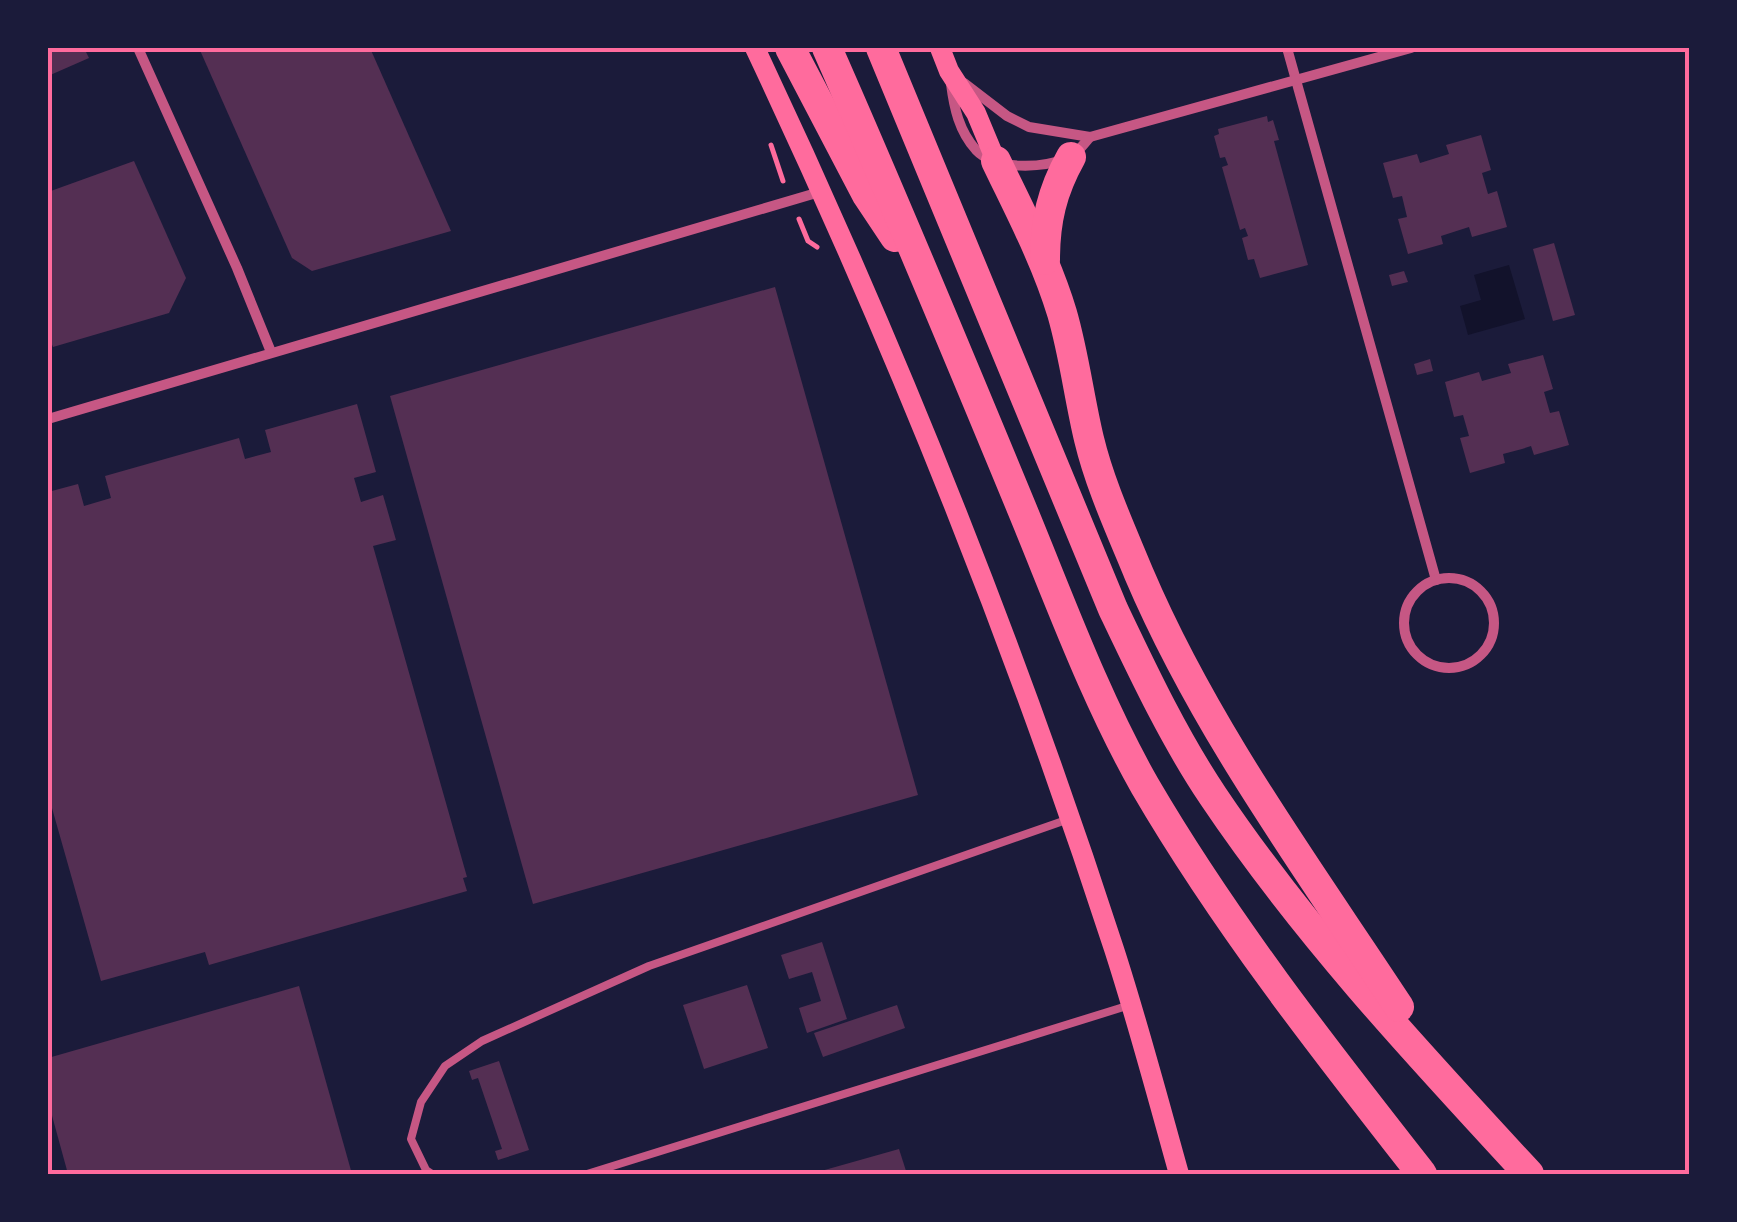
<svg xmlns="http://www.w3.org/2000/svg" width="1737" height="1222" viewBox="0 0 1737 1222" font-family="Poppins,sans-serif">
<rect width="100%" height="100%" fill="#1b1b3a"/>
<!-- water -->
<polygon fill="#12122b" points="1509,265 1525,319 1468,335 1460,306 1481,300 1474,275"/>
<!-- building -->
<g fill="#542f53">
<polygon points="48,48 84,48 89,58 48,76"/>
<polygon points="199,48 370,48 451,231 312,271 292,258"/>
<polygon points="1267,116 1268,122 1273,120 1279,140 1274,141 1308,265 1260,278 1254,259 1248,260 1242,238 1248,236 1245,228 1240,230 1222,167 1228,165 1225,157 1220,158 1214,136 1219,134 1218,129"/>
<polygon points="1481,135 1491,170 1482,173 1488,194 1497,191 1507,227 1472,237 1469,227 1441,236 1443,244 1408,254 1398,219 1407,217 1402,196 1393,198 1383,163 1417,154 1420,163 1449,154 1446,145"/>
<polygon points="134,161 186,278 169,313 53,347 48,335 48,192"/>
<polygon points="1554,243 1575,315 1553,321 1533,249"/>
<polygon points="1404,271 1408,282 1392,286 1389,275"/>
<polygon points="775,287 918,795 533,904 390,396"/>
<polygon points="1543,355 1553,389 1544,392 1550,413 1559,411 1569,445 1534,455 1531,446 1522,449 1503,454 1505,463 1470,473 1460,438 1469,436 1463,415 1454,417 1445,382 1479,372 1482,381 1511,373 1508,364"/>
<polygon points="1430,359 1433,371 1417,375 1414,364"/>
<polygon points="357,404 376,472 354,478 361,502 383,495 396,540 373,546 467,877 463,878 467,891 209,965 205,952 101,981 48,794 48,492 78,484 84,506 111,498 105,476 239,438 245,459 271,452 265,430"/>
<polygon points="822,942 847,1019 807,1033 799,1008 821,1001 812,972 789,979 781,955"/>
<polygon points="747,985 768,1048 704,1069 683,1005"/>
<polygon points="299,986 352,1174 68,1174 48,1101 48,1058"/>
<polygon points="897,1005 905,1028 823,1057 814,1033"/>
<polygon points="499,1061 529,1150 498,1160 495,1151 502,1149 478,1078 472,1080 469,1071"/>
<polygon points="899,1149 907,1174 814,1174 814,1173"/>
</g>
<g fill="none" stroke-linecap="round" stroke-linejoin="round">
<!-- path -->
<g stroke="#ff6b9d" stroke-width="5">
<polyline points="771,145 783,181"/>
<polyline points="799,219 808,241 817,247"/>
</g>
<!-- service -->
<g stroke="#c65784" stroke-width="8">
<polyline points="432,1174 426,1170 411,1139 421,1102 445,1066 482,1041 649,966 1069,819"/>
<polyline points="587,1174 1130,1005"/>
</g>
<!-- minor -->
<g stroke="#c65784" stroke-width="10">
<polyline points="138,48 237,268 271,352"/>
<polyline points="1287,48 1436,580"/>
<polyline points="964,83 1007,116 1029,127 1090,137 1411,48"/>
<path d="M951 84C954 108 959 131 976 150 996 171 1043 168 1067 158 1076 155 1084 144 1090 137"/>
<polyline points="48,419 823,191"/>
<circle cx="1449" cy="623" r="45"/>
</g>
<!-- secondary -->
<g stroke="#ff6b9d" stroke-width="20">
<path d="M755 48C893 340 1014 641 1114 949 1138 1023 1158 1099 1179 1174"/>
<polyline points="940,48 949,71 976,113 996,161"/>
</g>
<!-- motorway -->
<g stroke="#ff6b9d" stroke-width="30">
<polyline points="790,48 867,195 895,237"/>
<path d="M827 48C894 200 958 354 1022 509 1060 601 1095 698 1145 786 1225 923 1324 1049 1422 1174"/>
<path d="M881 48 1113 609C1143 672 1174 738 1213 796 1305 933 1418 1054 1529 1174"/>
<path d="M996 161C1020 211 1046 260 1062 313 1074 354 1079 397 1089 439 1100 485 1121 530 1139 574 1205 729 1307 867 1399 1007"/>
<path d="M1045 260C1045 221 1052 191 1071 157"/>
</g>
</g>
<!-- border -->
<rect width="1737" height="1222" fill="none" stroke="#1b1b3a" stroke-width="100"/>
<rect x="50" y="50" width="1637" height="1122" fill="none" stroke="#ff6b9d" stroke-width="4"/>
</svg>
